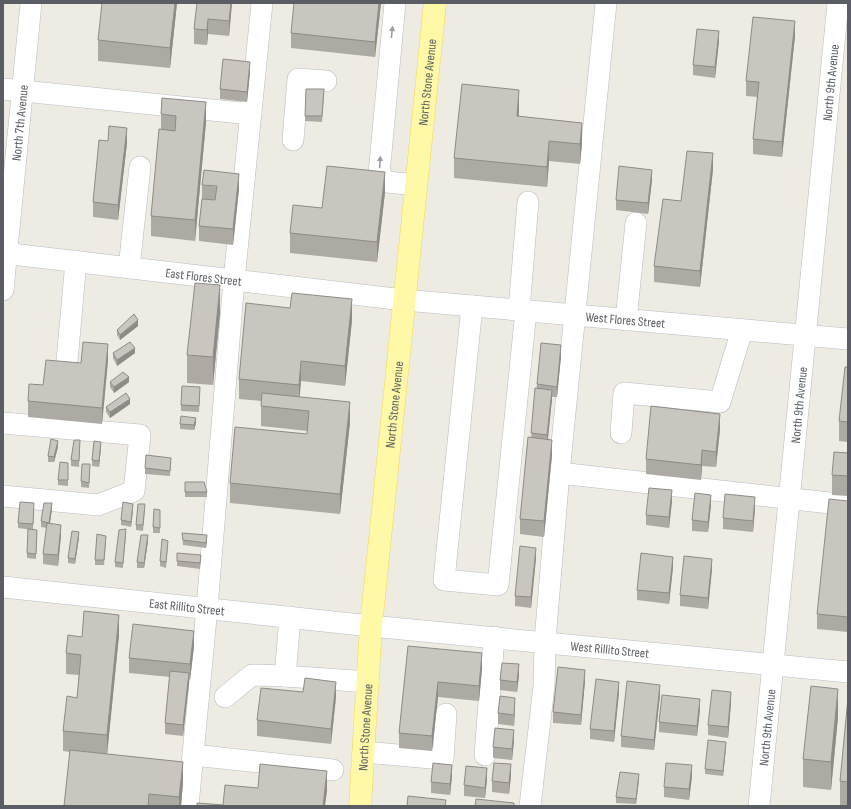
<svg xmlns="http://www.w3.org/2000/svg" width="851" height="809" viewBox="0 0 851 809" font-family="'Sofia Sans Condensed',sans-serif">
<rect width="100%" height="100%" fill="#eeece2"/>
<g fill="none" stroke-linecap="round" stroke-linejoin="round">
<!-- minor casing -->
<g stroke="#b7babf" stroke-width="22">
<g id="minor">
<polyline points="395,3 379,174 387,182 416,185"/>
<polyline points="3,89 251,114"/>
<polyline points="293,140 298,79 326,81"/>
<path id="s1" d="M3 253 404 300 848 339"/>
<polyline points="129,268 140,167"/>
<path id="s2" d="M3 290 31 3"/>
<polyline points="472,306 444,580 498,585 526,311"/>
<polyline points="519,310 528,202"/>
<polyline points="626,320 636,223"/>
<polyline points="66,372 76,261"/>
<polyline points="3,423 140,435 134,491 98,505 3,496"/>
<polyline points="621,433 624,393 720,402 742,330"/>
<polyline points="559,473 848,505"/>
<path id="s3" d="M3 587 371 626 848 672"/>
<polyline points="285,676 368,682"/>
<polyline points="225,697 252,675 285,676 290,617"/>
<polyline points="364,752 443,759 446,714"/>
<polyline points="193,755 333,770"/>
<polyline points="485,755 494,637"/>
<polyline points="188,806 207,608 234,280 262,3"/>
<polyline points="530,806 544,686 545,641 559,473 606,3"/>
<path id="s4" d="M759 806 838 3"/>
</g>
</g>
<!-- major casing -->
<g stroke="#f6d753" stroke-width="23">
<g id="major">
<path id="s5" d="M360 806 371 626 435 3"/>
</g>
</g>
<!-- minor -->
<use href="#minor" stroke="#fff" stroke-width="21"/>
<!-- major -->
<use href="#major" stroke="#fff8a6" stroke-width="22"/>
</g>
<!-- wall -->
<g fill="#adaaa4">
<polygon points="177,3 170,68 98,61 98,40"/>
<polygon points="197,3 232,3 229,36 208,34 207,45 194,44 194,29"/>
<polygon points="381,3 375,57 291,48 291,33"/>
<polygon points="795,36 782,157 753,154 753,139 758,97 746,96 746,81"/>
<polygon points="719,41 715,78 693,75 693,65"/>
<polygon points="250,72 247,102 220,99 220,89"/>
<polygon points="324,95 322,122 305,121 305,116"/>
<polygon points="206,102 206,122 195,241 151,236 151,216 161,130 161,114"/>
<polygon points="519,110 519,116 582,143 580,164 549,161 547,187 454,178 454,158"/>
<polygon points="127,143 118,220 93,217 93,202"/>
<polygon points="713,169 700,287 654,282 654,266 681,201"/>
<polygon points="652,180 648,214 616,210 616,200"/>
<polygon points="202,185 239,189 233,245 199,241 199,226 202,199"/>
<polygon points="385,192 377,262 290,253 290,233 322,208"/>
<polygon points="220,313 213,385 187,383 187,355"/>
<polygon points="352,320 345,386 301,381 299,397 350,422 340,514 230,503 230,483 307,434 308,431 261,426 261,401 239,399 239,379"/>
<polygon points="138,326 120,340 117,335 117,330"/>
<polygon points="113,353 135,353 117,366 113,358"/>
<polygon points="561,356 557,397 552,397 548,439 552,455 544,537 520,534 520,519 531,438 537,384"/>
<polygon points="108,360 102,424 28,417 28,401 81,363"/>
<polygon points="848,367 848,442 839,441 839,421"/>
<polygon points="110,382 129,382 114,393 110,387"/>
<polygon points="200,387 199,412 181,411 181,405"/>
<polygon points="130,404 110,418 106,412 106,407"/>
<polygon points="196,423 194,430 180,429 180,424"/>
<polygon points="720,429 716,467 702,466 701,480 646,474 646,459"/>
<polygon points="80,440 79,467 71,466 71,460"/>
<polygon points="58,447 54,462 48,462 48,456"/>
<polygon points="101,447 99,467 92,466 92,460"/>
<polygon points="848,453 848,496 832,495 832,475"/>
<polygon points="68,463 68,486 58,485 58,480"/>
<polygon points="171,463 170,476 145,474 145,468"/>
<polygon points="90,469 89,488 81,487 81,481"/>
<polygon points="185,482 207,492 207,497 185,497"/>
<polygon points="672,501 669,528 646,525 646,515"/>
<polygon points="848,501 848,632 817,629 817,614"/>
<polygon points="711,505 708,532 692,531 692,520"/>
<polygon points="34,508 33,530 18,528 18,523"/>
<polygon points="755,508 753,532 723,529 723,518"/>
<polygon points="52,509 50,524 61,535 58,566 43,564 43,554 47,528 41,527 41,521"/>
<polygon points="133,509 131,527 121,525 121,520"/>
<polygon points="145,509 143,531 136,530 136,525"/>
<polygon points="160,510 160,533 153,533 153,527"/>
<polygon points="37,530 36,559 27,558 27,553"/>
<polygon points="182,533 207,540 206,548 183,545"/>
<polygon points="126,535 123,568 115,567 115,562"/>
<polygon points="79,537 75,564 68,563 68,558"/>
<polygon points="106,541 104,565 95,565 95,560"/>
<polygon points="148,541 144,568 137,568 137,562"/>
<polygon points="168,546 166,568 160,566 160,561"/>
<polygon points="177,553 201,561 200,569 177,566"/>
<polygon points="536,558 531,608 515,606 515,596"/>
<polygon points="673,567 669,604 637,600 637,590"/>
<polygon points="712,569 708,609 680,606 680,595"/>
<polygon points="119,635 107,754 183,782 181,806 64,806 70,752 63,751 63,731 77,698 79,675 66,674 66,653 82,637"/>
<polygon points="194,646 190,680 189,679 183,736 165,734 165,723 170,677 129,673 129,658"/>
<polygon points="408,646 482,669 479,701 438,697 432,751 399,748 399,733"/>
<polygon points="519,675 517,692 500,690 500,680"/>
<polygon points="585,681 581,725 553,723 553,712"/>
<polygon points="303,692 336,697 331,744 257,736 257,720"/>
<polygon points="619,692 614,742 590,739 590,729"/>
<polygon points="660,695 654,750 621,747 621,736"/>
<polygon points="848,698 848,806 840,806 840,781"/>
<polygon points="731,703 728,738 708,735 708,725"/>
<polygon points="515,708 514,726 498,724 498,713"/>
<polygon points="700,709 697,736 659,732 659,722"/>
<polygon points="838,717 831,790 803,787 803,759"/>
<polygon points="514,740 512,760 493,758 493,747"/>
<polygon points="726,747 723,776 705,774 705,769"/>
<polygon points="511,775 509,794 492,792 492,781"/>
<polygon points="452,776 450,795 431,793 431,782"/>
<polygon points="692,776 689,800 664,797 664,787"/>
<polygon points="487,779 485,798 464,796 464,785"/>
<polygon points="639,779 636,804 616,803 616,797"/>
</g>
<!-- shaded-wall -->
<g fill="#8d8b86">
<polygon points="175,3 177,3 170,68 170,48"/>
<polygon points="231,3 232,3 229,36 229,21"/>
<polygon points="379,3 381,3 375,57 375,42"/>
<polygon points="208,19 208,34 207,45 207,30"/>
<polygon points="795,21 795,36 782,157 782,142"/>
<polygon points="719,31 719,41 715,78 715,67"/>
<polygon points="250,62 250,72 247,102 247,92"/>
<polygon points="519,90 519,110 517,136 517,116"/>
<polygon points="206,102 206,122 195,241 195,220"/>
<polygon points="582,123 582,143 580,164 580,144"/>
<polygon points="127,128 127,143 118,220 118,205"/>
<polygon points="549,141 549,161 547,187 547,167"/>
<polygon points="713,153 713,169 700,287 700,271"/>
<polygon points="652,170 652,180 648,214 648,203"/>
<polygon points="385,172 385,192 377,262 377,242"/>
<polygon points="239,174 239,189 233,245 233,229"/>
<polygon points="220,285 220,313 213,385 213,357"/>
<polygon points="352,299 352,320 345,386 345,366"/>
<polygon points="138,320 138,326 120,340 120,335"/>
<polygon points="108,344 108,360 102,424 102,408"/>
<polygon points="561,345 561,356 557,397 557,387"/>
<polygon points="135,348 135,353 117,366 117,360"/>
<polygon points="301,361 301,381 299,405 299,385"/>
<polygon points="129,377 129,382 114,393 114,387"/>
<polygon points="552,390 552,400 547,446 547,435"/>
<polygon points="130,399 130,404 110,418 110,412"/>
<polygon points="350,402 350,422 340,514 340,494"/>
<polygon points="720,414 720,429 716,467 716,452"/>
<polygon points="196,418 196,423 194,430 194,425"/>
<polygon points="552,440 552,455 544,537 544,521"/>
<polygon points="58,441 58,447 54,462 54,457"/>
<polygon points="101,442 101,447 99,467 99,461"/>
<polygon points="702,450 702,466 701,480 701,465"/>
<polygon points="672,490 672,501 669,528 669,517"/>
<polygon points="711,495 711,505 708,532 708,522"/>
<polygon points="755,497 755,508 753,532 753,521"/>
<polygon points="52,503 52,509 49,528 49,523"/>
<polygon points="133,504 133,509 131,527 131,522"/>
<polygon points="61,525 61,535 58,566 58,555"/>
<polygon points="79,532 79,537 75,564 75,559"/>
<polygon points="148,535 148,541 144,568 144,563"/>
<polygon points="207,535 207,540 206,548 206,543"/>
<polygon points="536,548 536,558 531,608 531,597"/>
<polygon points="673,557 673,567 669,604 669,593"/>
<polygon points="712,559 712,569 708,609 708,598"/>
<polygon points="119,615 119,635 107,755 107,735"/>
<polygon points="194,631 194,646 190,680 190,664"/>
<polygon points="482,653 482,669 479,701 479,686"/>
<polygon points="519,664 519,675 517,692 517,682"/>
<polygon points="585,670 585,681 581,725 581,715"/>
<polygon points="189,673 189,684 183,736 183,725"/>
<polygon points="336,682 336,697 331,744 331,729"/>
<polygon points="438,682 438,697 432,751 432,736"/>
<polygon points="619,682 619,692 614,742 614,731"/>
<polygon points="660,685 660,695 654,750 654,740"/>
<polygon points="838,689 838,717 831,790 831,762"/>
<polygon points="731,692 731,703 728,738 728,727"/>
<polygon points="515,698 515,708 514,726 514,715"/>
<polygon points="700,699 700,709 697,736 697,726"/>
<polygon points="514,730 514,740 512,760 512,749"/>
<polygon points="726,742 726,747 723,776 723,771"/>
<polygon points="183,762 183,782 181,806 179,806 179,797"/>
<polygon points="511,764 511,775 509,794 509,783"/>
<polygon points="452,765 452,776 450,795 450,784"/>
<polygon points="692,765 692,776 689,800 689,789"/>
<polygon points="487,768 487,779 485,798 485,788"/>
<polygon points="327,771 327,791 325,806 323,806"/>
<polygon points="639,774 639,779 636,804 636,799"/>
</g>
<!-- building -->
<g fill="#c9c6bf" stroke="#8d8b86">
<polygon points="102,3 175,3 170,48 98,40"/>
<polygon points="197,3 231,3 229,21 208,19 207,30 194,29"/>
<polygon points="294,3 379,3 375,42 291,33"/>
<polygon points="753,17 795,21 782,142 753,139 759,82 746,81"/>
<polygon points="697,29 719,31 715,67 693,65"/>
<polygon points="223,59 250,62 247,92 220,89"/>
<polygon points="462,84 519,90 517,116 582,123 580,144 549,141 547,167 454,158"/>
<polygon points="306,89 324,89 322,116 305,116"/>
<polygon points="162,98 206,102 195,220 151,216 159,129 175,131 176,116 161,114"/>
<polygon points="109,126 127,128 118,205 93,202 99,140 108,141"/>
<polygon points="687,151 713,153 700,271 654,266 663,199 681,201"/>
<polygon points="327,166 385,172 377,242 290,233 293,205 322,208"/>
<polygon points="619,166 652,170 648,203 616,200"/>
<polygon points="204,170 239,174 233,229 199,226 202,199 215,200 217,186 202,185"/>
<polygon points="195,283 220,285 213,357 187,355"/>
<polygon points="292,293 352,299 345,366 301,361 299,385 239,379 246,303 290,308"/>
<polygon points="134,314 138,320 120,335 117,330"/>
<polygon points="83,342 108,344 102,408 28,401 29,384 43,385 46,360 81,363"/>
<polygon points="130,342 135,348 117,360 113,353"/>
<polygon points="541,343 561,345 557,387 537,384"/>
<polygon points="845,367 848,367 848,422 839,421"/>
<polygon points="123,372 129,377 114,387 110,382"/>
<polygon points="182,386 200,387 199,406 181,405"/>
<polygon points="535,388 552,390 547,435 531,433"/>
<polygon points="126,393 130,399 110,412 106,407"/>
<polygon points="262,393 350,402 340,494 230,483 235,427 307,434 309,411 261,406"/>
<polygon points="651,406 720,414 716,452 702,450 701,465 646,459"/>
<polygon points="181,416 196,418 194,425 180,424"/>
<polygon points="528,437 552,440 544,521 520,519"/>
<polygon points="51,439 58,441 54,457 48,456"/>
<polygon points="74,440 80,440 79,461 71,460"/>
<polygon points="94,441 101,442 99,461 92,460"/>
<polygon points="834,452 848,453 848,476 832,475"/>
<polygon points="146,455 171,458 170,471 145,468"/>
<polygon points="60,462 68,463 68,480 58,480"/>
<polygon points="82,464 90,464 89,483 81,481"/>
<polygon points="185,482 204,482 207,492 185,492"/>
<polygon points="649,488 672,490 669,517 646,515"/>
<polygon points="695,493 711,495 708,522 692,520"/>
<polygon points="725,494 755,497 753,521 723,518"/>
<polygon points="829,499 848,501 848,617 817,614"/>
<polygon points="20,502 34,503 33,524 18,523"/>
<polygon points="123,502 133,504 131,522 121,520"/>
<polygon points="44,503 52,503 49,523 41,521"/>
<polygon points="138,504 145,504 143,525 136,525"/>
<polygon points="154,509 160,510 160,528 153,527"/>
<polygon points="47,523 61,525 58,555 43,554"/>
<polygon points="28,529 37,530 36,554 27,553"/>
<polygon points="126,529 123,563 115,562 119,530"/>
<polygon points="72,531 79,532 75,559 68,558"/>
<polygon points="182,533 207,535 206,543 183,540"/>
<polygon points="97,534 106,536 104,560 95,560"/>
<polygon points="141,535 148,535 144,563 137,562"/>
<polygon points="162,539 168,541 166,562 160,561"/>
<polygon points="520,546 536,548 531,597 515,596"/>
<polygon points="177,553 201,555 200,563 177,561"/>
<polygon points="641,553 673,557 669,593 637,590"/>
<polygon points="684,556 712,559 708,598 680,595"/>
<polygon points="84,611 119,615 107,735 63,731 67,696 77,698 81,655 66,653 68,635 82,637"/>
<polygon points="133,624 194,631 190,664 129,658"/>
<polygon points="408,646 482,653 479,686 438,682 432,736 399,733"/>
<polygon points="502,663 519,664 517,682 500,680"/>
<polygon points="558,667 585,670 581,715 553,712"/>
<polygon points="170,671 189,673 183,725 165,723"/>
<polygon points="305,678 336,682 331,729 257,720 261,688 303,692"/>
<polygon points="596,679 619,682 614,731 590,729"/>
<polygon points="627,681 660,685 654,740 621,736"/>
<polygon points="811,686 838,689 831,762 803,759"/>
<polygon points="712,690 731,692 728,727 708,725"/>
<polygon points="662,695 700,699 697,726 659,722"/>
<polygon points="500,696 515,698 514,715 498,713"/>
<polygon points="848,698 848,782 840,781"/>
<polygon points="495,728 514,730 512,749 493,747"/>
<polygon points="708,740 726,742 723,771 705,769"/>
<polygon points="70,750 183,762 179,797 149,794 148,806 64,806"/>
<polygon points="433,763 452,765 450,784 431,782"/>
<polygon points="494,763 511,764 509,783 492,781"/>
<polygon points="666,763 692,765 689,789 664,787"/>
<polygon points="260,764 327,771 323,806 197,806 197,803 223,805 225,785 258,788"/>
<polygon points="466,766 487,768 485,788 464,785"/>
<polygon points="620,772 639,774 636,799 616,797"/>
<polygon points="408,796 446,800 445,806 407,806"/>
<polygon points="476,799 514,803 514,806 475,806"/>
</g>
<!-- one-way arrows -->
<defs><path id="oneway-solid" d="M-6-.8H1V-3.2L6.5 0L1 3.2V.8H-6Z"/></defs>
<g fill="#9c9ea2">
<use href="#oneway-solid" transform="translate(392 32) rotate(-84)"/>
<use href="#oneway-solid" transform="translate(380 162) rotate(-86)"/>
</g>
<g text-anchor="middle" stroke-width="3" stroke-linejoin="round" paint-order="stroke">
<!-- street labels -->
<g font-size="13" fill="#5a5e64" stroke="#fff">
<text dy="5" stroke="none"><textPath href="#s5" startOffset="727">North Stone Avenue</textPath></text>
<text dy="5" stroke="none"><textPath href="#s4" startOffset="727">North 9th Avenue</textPath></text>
<text dy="5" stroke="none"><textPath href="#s2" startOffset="168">North 7th Avenue</textPath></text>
<text dy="5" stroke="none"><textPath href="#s1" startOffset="202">East Flores Street</textPath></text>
<text dy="5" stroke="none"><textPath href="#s1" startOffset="626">West Flores Street</textPath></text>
<text dy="5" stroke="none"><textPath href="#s5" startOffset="403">North Stone Avenue</textPath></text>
<text dy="5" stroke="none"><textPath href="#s4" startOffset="403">North 9th Avenue</textPath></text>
<text dy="5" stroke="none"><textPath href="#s3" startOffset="185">East Rillito Street</textPath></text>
<text dy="5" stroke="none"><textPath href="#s3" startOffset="610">West Rillito Street</textPath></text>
<text dy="5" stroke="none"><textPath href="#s5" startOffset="79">North Stone Avenue</textPath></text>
<text dy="5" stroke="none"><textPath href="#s4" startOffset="79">North 9th Avenue</textPath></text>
</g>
</g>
<!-- border -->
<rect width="851" height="809" fill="none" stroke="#5a5e64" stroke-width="8"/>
</svg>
